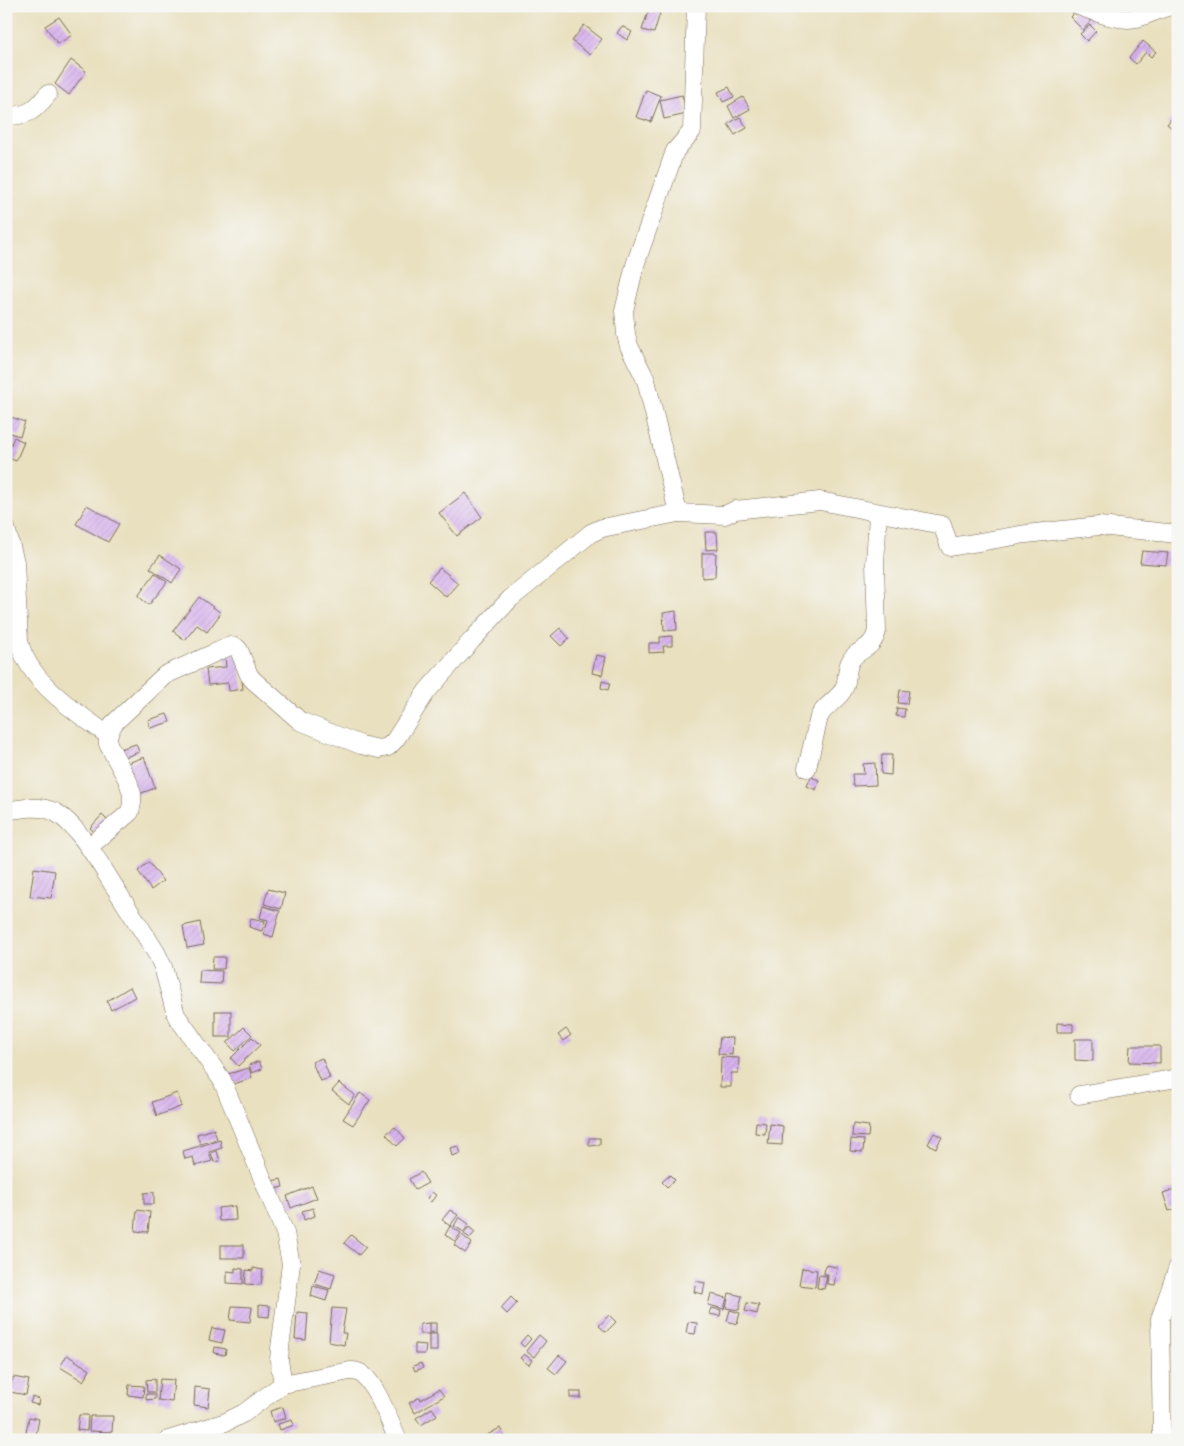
<svg xmlns="http://www.w3.org/2000/svg" width="1184" height="1446" viewBox="0 0 1184 1446" font-family="'Patrick Hand',sans-serif">
<defs>
<pattern id="building-hatch" width="6" height="6" patternUnits="userSpaceOnUse" patternTransform="scale(1.25)"><rect width="6" height="6" fill="#d8b3ef"/><path d="M-1 1l2-2M0 6l6-6M5 7l2-2" fill="none" stroke="#ba9acc"/></pattern>
</defs>
<rect width="100%" height="100%" fill="#f6f6f2"/>
<filter id="ink" filterUnits="userSpaceOnUse"><feTurbulence type="fractalNoise" baseFrequency=".02" numOctaves="2"/><feDisplacementMap in="SourceGraphic" scale="10" xChannelSelector="R" yChannelSelector="G"/><feConvolveMatrix kernelMatrix="1 2 1 2 8 2 1 2 1" color-interpolation-filters="sRGB"/></filter>
<filter id="wash" filterUnits="userSpaceOnUse"><feTurbulence type="fractalNoise" baseFrequency=".0096" numOctaves="4" result="noise"/><feDisplacementMap in="SourceGraphic" scale="20" xChannelSelector="R" yChannelSelector="G"/><feGaussianBlur stdDeviation="1.12" result="paint"/><feColorMatrix in="noise" values="0 0 0 0 0 0 0 0 0 0 0 0 0 0 0 0 0 1.4 0 .05"/><feComposite in="paint" operator="in"/></filter>
<g filter="url(#wash)">
<rect width="100%" height="100%" fill="#e9e0bf"/>
<g id="blocks">
<!-- building -->
<g fill="url(#building-hatch)">
<polygon points="1080,6 1095,17 1083,30 1070,17"/>
<polygon points="649,9 660,13 654,33 642,30"/>
<polygon points="59,17 72,35 58,44 45,26"/>
<polygon points="584,25 602,39 590,55 572,41"/>
<polygon points="1090,25 1096,31 1087,41 1080,34"/>
<polygon points="622,26 632,32 627,40 617,33"/>
<polygon points="1143,41 1156,52 1151,57 1146,52 1136,64 1129,58"/>
<polygon points="71,60 86,71 69,95 55,84"/>
<polygon points="729,87 734,97 723,102 718,92"/>
<polygon points="646,90 661,96 651,122 636,117"/>
<polygon points="682,95 687,114 664,119 660,100"/>
<polygon points="743,97 750,109 734,118 728,106"/>
<polygon points="740,117 747,128 735,135 728,124"/>
<polygon points="1173,117 1178,121 1178,133 1167,124"/>
<polygon points="8,416 25,422 20,436 6,432"/>
<polygon points="14,437 24,442 16,461 6,457"/>
<polygon points="465,493 482,517 457,536 439,513"/>
<polygon points="87,505 119,524 108,542 76,524"/>
<polygon points="705,532 717,532 718,549 706,550"/>
<polygon points="1142,551 1168,553 1166,565 1140,563"/>
<polygon points="702,553 716,553 715,577 702,578"/>
<polygon points="160,555 181,569 172,583 150,568"/>
<polygon points="440,568 458,583 446,597 428,581"/>
<polygon points="155,573 167,582 149,605 138,596"/>
<polygon points="199,597 221,613 207,632 197,625 185,640 173,631"/>
<polygon points="676,611 677,630 664,631 663,613"/>
<polygon points="560,628 569,638 561,646 551,636"/>
<polygon points="672,636 672,646 663,646 664,652 649,653 649,643 660,643 660,637"/>
<polygon points="239,654 243,689 229,691 228,683 208,685 206,669 226,667 225,656"/>
<polygon points="596,655 606,657 602,675 592,673"/>
<polygon points="602,681 610,683 608,690 601,688"/>
<polygon points="900,690 909,691 907,704 898,703"/>
<polygon points="897,708 905,709 904,717 896,716"/>
<polygon points="167,714 170,722 150,728 148,720"/>
<polygon points="136,744 139,752 120,759 117,750"/>
<polygon points="882,755 892,755 891,775 881,774"/>
<polygon points="144,757 155,788 136,795 125,764"/>
<polygon points="875,763 876,785 853,786 852,774 864,774 863,764"/>
<polygon points="811,777 819,780 816,790 807,786"/>
<polygon points="102,815 119,832 113,839 106,833 100,838 90,828"/>
<polygon points="149,862 163,881 151,890 138,871"/>
<polygon points="34,868 55,871 51,898 30,896"/>
<polygon points="268,889 285,893 281,909 264,904"/>
<polygon points="263,906 280,911 273,937 264,934 268,920 260,918"/>
<polygon points="251,918 265,921 262,931 249,927"/>
<polygon points="200,922 204,945 187,948 183,926"/>
<polygon points="213,957 225,957 224,969 212,969"/>
<polygon points="200,970 222,971 221,984 199,983"/>
<polygon points="130,987 135,997 111,1010 107,1001"/>
<rect x="215" y="1011" width="16" height="26"/>
<polygon points="1057,1023 1073,1024 1073,1032 1057,1032"/>
<polygon points="244,1027 252,1035 235,1051 227,1043"/>
<polygon points="566,1029 571,1035 563,1041 558,1035"/>
<polygon points="252,1037 260,1045 238,1066 231,1058"/>
<polygon points="720,1037 733,1038 732,1055 718,1054"/>
<polygon points="1075,1039 1093,1039 1093,1061 1075,1060"/>
<polygon points="1130,1046 1160,1046 1160,1063 1129,1062"/>
<polygon points="721,1057 739,1058 738,1073 731,1073 731,1087 720,1087"/>
<polygon points="322,1058 330,1078 320,1081 312,1062"/>
<polygon points="259,1061 262,1069 252,1073 249,1065"/>
<polygon points="249,1068 252,1078 231,1085 228,1074"/>
<polygon points="339,1083 355,1095 349,1104 332,1091"/>
<polygon points="177,1093 182,1106 157,1116 152,1102"/>
<polygon points="360,1093 370,1100 353,1125 343,1119"/>
<polygon points="756,1122 766,1123 765,1134 755,1133"/>
<polygon points="770,1124 783,1126 782,1145 768,1144"/>
<polygon points="853,1124 869,1126 868,1137 852,1136"/>
<polygon points="395,1127 405,1138 397,1146 386,1134"/>
<polygon points="214,1129 217,1139 200,1144 197,1134"/>
<polygon points="934,1133 942,1137 936,1148 928,1144"/>
<polygon points="589,1138 600,1138 600,1145 589,1146"/>
<polygon points="851,1139 864,1140 863,1152 850,1151"/>
<polygon points="220,1140 222,1148 209,1152 212,1161 195,1166 193,1157 185,1159 183,1151"/>
<polygon points="458,1146 461,1153 452,1156 450,1148"/>
<polygon points="217,1151 220,1161 214,1162 211,1153"/>
<polygon points="421,1172 428,1183 415,1190 409,1179"/>
<polygon points="670,1175 675,1180 667,1187 662,1182"/>
<polygon points="281,1179 283,1187 274,1189 272,1181"/>
<polygon points="312,1186 317,1198 291,1208 287,1196"/>
<polygon points="1178,1188 1178,1208 1169,1211 1163,1193"/>
<polygon points="154,1192 154,1204 144,1204 144,1193"/>
<polygon points="432,1192 436,1195 431,1202 427,1198"/>
<polygon points="235,1206 236,1220 219,1221 218,1208"/>
<polygon points="313,1208 315,1216 304,1220 302,1211"/>
<polygon points="137,1210 150,1212 148,1232 135,1231"/>
<polygon points="450,1210 458,1215 450,1226 442,1220"/>
<polygon points="459,1217 469,1224 464,1232 454,1226"/>
<polygon points="450,1226 461,1233 455,1241 445,1235"/>
<polygon points="469,1227 475,1232 470,1238 464,1234"/>
<polygon points="351,1235 366,1247 359,1255 344,1243"/>
<polygon points="462,1235 472,1243 465,1253 454,1245"/>
<rect x="221" y="1245" width="23" height="13"/>
<polygon points="825,1265 837,1267 834,1285 827,1284 828,1274 824,1274"/>
<polygon points="235,1268 243,1269 243,1284 227,1283 227,1271 235,1272"/>
<polygon points="253,1268 263,1270 261,1285 245,1284 246,1270 253,1271"/>
<polygon points="802,1268 817,1270 815,1287 799,1285"/>
<polygon points="319,1269 335,1274 331,1289 314,1284"/>
<polygon points="819,1275 827,1276 824,1289 817,1288"/>
<polygon points="696,1281 705,1283 703,1294 694,1292"/>
<polygon points="313,1286 329,1290 326,1301 311,1296"/>
<polygon points="729,1293 742,1296 739,1310 726,1308"/>
<polygon points="711,1294 727,1298 724,1309 708,1305"/>
<polygon points="511,1297 517,1303 507,1314 501,1308"/>
<polygon points="747,1303 759,1305 757,1314 745,1311"/>
<polygon points="259,1305 270,1306 269,1317 259,1316"/>
<polygon points="232,1306 252,1307 250,1322 230,1320"/>
<polygon points="332,1308 346,1309 342,1333 346,1333 344,1345 329,1342"/>
<polygon points="711,1308 721,1310 720,1316 709,1314"/>
<polygon points="730,1310 740,1313 737,1324 727,1321"/>
<polygon points="297,1312 308,1313 306,1340 295,1339"/>
<polygon points="609,1315 616,1322 606,1332 599,1326"/>
<polygon points="688,1322 697,1323 695,1334 686,1333"/>
<polygon points="429,1323 429,1334 420,1334 420,1324"/>
<polygon points="430,1323 436,1323 436,1333 430,1332"/>
<polygon points="212,1328 225,1330 222,1343 209,1340"/>
<rect x="429" y="1334" width="8" height="17"/>
<polygon points="527,1335 531,1339 524,1347 520,1343"/>
<polygon points="539,1335 546,1341 534,1357 526,1351"/>
<polygon points="415,1344 426,1345 425,1354 415,1354"/>
<polygon points="215,1347 226,1349 225,1355 214,1353"/>
<polygon points="524,1354 532,1360 529,1365 520,1358"/>
<polygon points="67,1355 90,1370 83,1381 60,1367"/>
<polygon points="559,1355 567,1361 556,1374 548,1368"/>
<polygon points="421,1363 423,1368 415,1371 413,1366"/>
<polygon points="13,1377 29,1380 26,1395 10,1392"/>
<polygon points="155,1379 155,1392 147,1392 146,1380"/>
<polygon points="160,1379 174,1380 172,1402 158,1400"/>
<polygon points="129,1385 144,1386 143,1397 128,1395"/>
<polygon points="195,1387 210,1389 208,1407 194,1405"/>
<polygon points="439,1389 444,1396 415,1413 409,1403 420,1397 421,1400"/>
<rect x="570" y="1392" width="11" height="6"/>
<polygon points="146,1394 155,1394 155,1399 146,1400"/>
<polygon points="32,1397 39,1399 38,1405 30,1403"/>
<polygon points="283,1407 286,1418 273,1422 270,1411"/>
<polygon points="432,1408 437,1415 421,1425 416,1418"/>
<polygon points="79,1415 88,1415 87,1431 77,1430"/>
<polygon points="90,1416 113,1416 112,1432 89,1431"/>
<polygon points="29,1417 39,1419 35,1440 25,1438"/>
<polygon points="292,1420 294,1425 280,1430 278,1424"/>
<polygon points="500,1428 506,1440 489,1440 487,1435"/>
</g>
</g>
</g>
<g filter="url(#ink)">
<use href="#blocks" fill-opacity="0" stroke="#786a56" stroke-width="1"/>
<g fill="none" stroke-linecap="round" stroke-linejoin="round">
<!-- street casing -->
<g stroke="#786a56" stroke-width="19">
<g id="street">
<path d="M1079 6C1096 12 1119 22 1137 18 1149 14 1159 9 1171 6"/>
<path d="M6 116C29 116 34 111 48 94"/>
<polyline points="678,513 646,380 629,346 626,334 624,311 635,265 675,151 692,131 696,6"/>
<path d="M6 528 15 562 19 641C28 682 76 712 108 735"/>
<path d="M807 768 819 717C825 704 839 700 844 688 848 680 846 670 850 662 856 648 872 652 877 631L875 564 878 513"/>
<path d="M6 811C22 808 40 805 55 812 78 825 100 864 114 886 128 909 143 931 157 954L163 967 176 1015 222 1080 285 1233 291 1264 280 1348 279 1360 283 1384"/>
<polyline points="89,847 122,819 130,812 132,803 132,794 128,781 108,744 108,735 114,723 165,675 230,646 236,647 239,650 249,675 253,680 300,721 361,745 379,749 388,747 395,740 427,691 472,640 510,599 591,533 602,528 678,513 725,515 735,510 820,501 942,525 950,547 1026,534 1099,526 1178,534"/>
<polyline points="1079,1095 1178,1078"/>
<path d="M168 1440 226 1422 244 1413 283 1384 350 1371C353 1371 355 1371 358 1372 375 1378 390 1424 398 1440"/>
<polyline points="1162,1440 1160,1319 1178,1267"/>
</g>
</g>
<!-- street -->
<use href="#street" stroke="#fff" stroke-width="18"/>
</g>
</g>
<!-- margin -->
<rect width="1184" height="1446" fill="none" stroke="#f6f6f2" stroke-width="25"/>
</svg>
